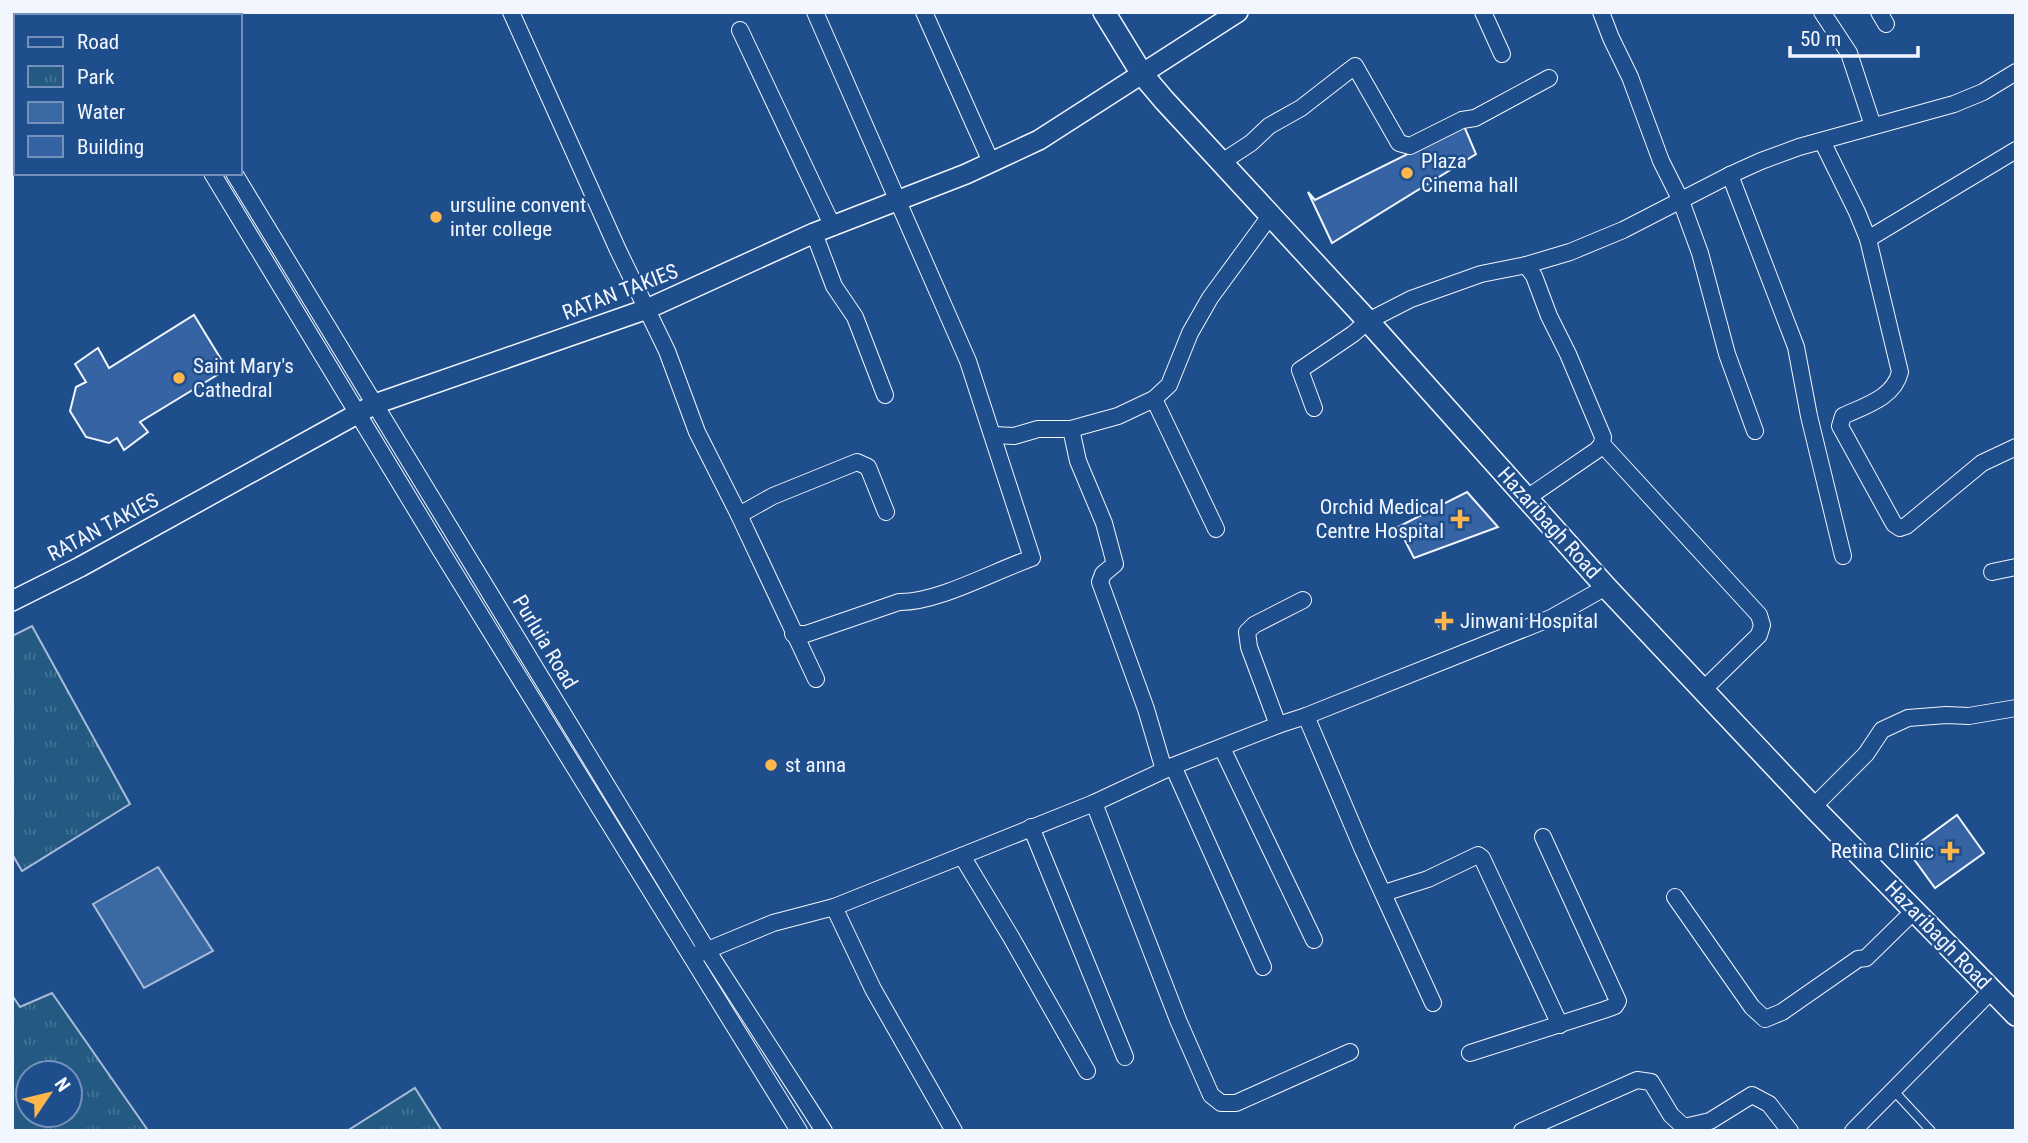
<svg xmlns="http://www.w3.org/2000/svg" width="2028" height="1143" viewBox="0 0 2028 1143" font-family="'Roboto Condensed',sans-serif">
<defs>
<pattern id="park-tufts" width="24" height="20" patternUnits="userSpaceOnUse" patternTransform="scale(1.75)"><rect width="24" height="20" fill="#245a82"/><path d="M3 7l-1-3M5 7V3M7 7l1-3M15 17l-1-3M17 17v-4M19 17l1-3" fill="none" stroke="#447295"/></pattern>
</defs>
<rect width="100%" height="100%" fill="#1f4e8c"/>
<!-- park -->
<g fill="url(#park-tufts)" stroke="#a8bbd7" stroke-width="2" fill-rule="evenodd">
<polygon points="32,626 130,804 22,871 12,854 12,636"/>
<path d="M52 993 147 1129 142 1131H12V995L20 1007ZM28 1073H70V1115H28Z"/>
<polygon points="415,1088 442,1131 347,1131"/>
</g>
<!-- water -->
<polygon fill="#3b69a3" stroke="#a8bbd7" stroke-width="2" points="158,867 213,951 144,988 93,904"/>
<!-- building -->
<g fill="#3563a3" stroke="#f2f6ff" stroke-width="2">
<polygon points="1464,126 1476,154 1332,243 1308,192 1315,200"/>
<polygon points="194,315 227,369 140,422 148,432 124,450 117,438 109,443 86,437 70,411 76,387 86,382 75,364 98,348 109,368"/>
<polygon points="1467,492 1498,527 1414,558 1398,527"/>
<polygon points="1445,614 1450,623 1440,628 1435,619"/>
<polygon points="1957,815 1984,853 1935,888 1908,851"/>
</g>
<g fill="none" stroke-linecap="round" stroke-linejoin="round">
<!-- service casing -->
<g stroke="#f2f6ff" stroke-width="10">
<polyline id="service" points="1893,1090 1931,1131"/>
</g>
<!-- minor casing -->
<g stroke="#f2f6ff" stroke-width="18">
<g id="minor">
<polyline points="114,12 116,16"/>
<polyline points="135,12 137,16"/>
<polyline points="511,12 618,250 667,351 697,432 739,515 816,679"/>
<polyline points="924,12 991,162"/>
<polyline points="1483,12 1502,54"/>
<polyline points="1601,12 1611,38 1630,77 1661,161 1681,201 1700,253 1727,354 1755,431"/>
<polyline points="1822,12 1849,53 1873,126"/>
<polyline points="1879,12 1886,24"/>
<polyline points="740,30 833,227"/>
<path d="M1822 141 1857 212 1868 239 1900 372C1894 398 1864 406 1843 416L1840 426 1894 524 1900 528 1906 526 1982 463 2016 447"/>
<polyline points="1222,162 1251,143 1269,126 1301,108 1355,66 1399,143 1410,146 1462,120 1475,118 1549,78"/>
<polyline points="212,173 441,551 799,1131"/>
<polyline points="234,173 707,950 824,1131"/>
<polyline points="1730,175 1796,347 1809,416 1843,556"/>
<polyline points="814,233 834,286 855,317 885,395"/>
<polyline points="1868,239 2016,150"/>
<polyline points="1526,265 1534,276 1549,316 1568,354 1603,437 1602,444 1597,450 1527,498"/>
<polyline points="1154,399 1216,529"/>
<polyline points="1314,408 1300,370 1353,334 1368,321 1411,299 1481,274 1526,265 1570,252 1623,230 1730,175 1761,161 1799,147 1954,104 1983,92 2016,72"/>
<polyline points="1071,429 1078,461 1104,523 1115,564 1103,574 1100,582 1146,709 1164,770"/>
<polyline points="993,435 1014,436 1038,429 1071,429 1118,416 1154,399 1169,385 1190,333 1210,298 1270,216"/>
<polyline points="1602,444 1759,615 1762,625 1759,635 1704,689"/>
<polyline points="739,515 773,496 857,462 868,467 886,512"/>
<polyline points="1992,572 2016,567"/>
<path d="M793 634H806L899 602C937 603 994 571 1032 558L968 361 815 12"/>
<polyline points="1306,716 1363,850 1433,1003"/>
<polyline points="1278,725 1249,647 1247,632 1254,625 1303,600"/>
<polyline points="1222,748 1314,940"/>
<polyline points="1173,766 1263,967"/>
<polyline points="1094,803 1178,1020 1211,1095 1221,1103 1236,1103 1350,1052"/>
<polyline points="1813,807 1866,754 1882,730 1908,718 1946,715 1969,716 2016,708"/>
<polyline points="1031,827 1125,1057"/>
<polyline points="962,856 1011,937 1087,1071"/>
<polyline points="1384,893 1428,879 1478,855 1482,858 1560,1025"/>
<polyline points="1675,897 1752,1007 1765,1019 1782,1012 1858,959 1866,958 1915,910"/>
<polyline points="834,907 873,989 954,1131"/>
<polyline points="698,954 773,923 834,907 1094,803 1173,766 1278,725 1306,716 1551,618 1606,587"/>
<polyline points="1470,1053 1604,1010 1615,1006 1618,1001 1543,837"/>
<polyline points="1522,1131 1637,1080 1651,1082 1671,1115 1684,1127 1710,1121 1752,1095 1769,1104 1790,1131"/>
<polyline points="1853,1131 1992,990"/>
</g>
</g>
<!-- tertiary casing -->
<g stroke="#f2f6ff" stroke-width="22">
<polyline id="tertiary" points="12,601 80,567 375,404 647,309 814,233 966,174 1039,140 1238,12"/>
</g>
<!-- secondary casing -->
<g stroke="#f2f6ff" stroke-width="24">
<polyline id="secondary" points="1104,12 1142,74 1164,100 1368,321 1606,587 1813,807 2016,1015"/>
</g>
<!-- service -->
<use href="#service" stroke="#1f4e8c" stroke-width="8"/>
<!-- minor -->
<use href="#minor" stroke="#1f4e8c" stroke-width="16"/>
<!-- tertiary -->
<use href="#tertiary" stroke="#1f4e8c" stroke-width="19"/>
<!-- secondary -->
<use href="#secondary" stroke="#1f4e8c" stroke-width="21"/>
</g>
<!-- markers -->
<g fill="#ffb74d" stroke="#1f4e8c" stroke-width="2.5">
<circle cx="1407" cy="173" r="7"/>
<circle cx="436" cy="217" r="7"/>
<circle cx="179" cy="378" r="7"/>
<path d="M1456.5 508.5h7v7h7v7h-7v7h-7v-7h-7v-7h7z"/>
<path d="M1440.5 610.5h7v7h7v7h-7v7h-7v-7h-7v-7h7z"/>
<circle cx="771" cy="765" r="7"/>
<path d="M1946.5 840.5h7v7h7v7h-7v7h-7v-7h-7v-7h7z"/>
</g>
<g text-anchor="middle" stroke-width="5" stroke-linejoin="round" paint-order="stroke">
<!-- poi labels -->
<g font-size="21" fill="#f2f6ff" stroke="#1f4e8c" text-anchor="start">
<text x="1421" y="168">Plaza<tspan x="1421" dy="24">Cinema hall</tspan></text>
<text x="450" y="212">ursuline convent<tspan x="450" dy="24">inter college</tspan></text>
<text x="193" y="373">Saint Mary's<tspan x="193" dy="24">Cathedral</tspan></text>
<text x="1444" y="514" text-anchor="end">Orchid Medical<tspan x="1444" dy="24">Centre Hospital</tspan></text>
<text x="1460" y="628">Jinwani Hospital</text>
<text x="785" y="772">st anna</text>
<text x="1934" y="858" text-anchor="end">Retina Clinic</text>
</g>
<!-- street labels -->
<g font-size="21" fill="#f2f6ff" stroke="#1f4e8c">
<text transform="translate(620 292) rotate(-21)" y="7">RATAN TAKIES</text>
<text transform="translate(1549 523) rotate(48)" y="7">Hazaribagh Road</text>
<text transform="translate(103 527) rotate(-28)" y="7">RATAN TAKIES</text>
<text transform="translate(545 642) rotate(59)" y="7">Purluia Road</text>
<text transform="translate(1938 935) rotate(46)" y="7">Hazaribagh Road</text>
</g>
</g>
<!-- border -->
<rect width="2028" height="1143" fill="none" stroke="#f2f6ff" stroke-width="28"/>
<!-- legend -->
<rect x="14" y="14" width="228" height="161" fill="#1f4e8c" stroke="#7391ba" stroke-width="2"/>
<rect x="28" y="37" width="35" height="10" fill="#1f4e8c" stroke="#7391ba" stroke-width="2"/>
<text x="77" y="49" font-size="21" fill="#f2f6ff">Road</text>
<rect x="28" y="66" width="35" height="21" fill="url(#park-tufts)" stroke="#7391ba" stroke-width="2"/>
<text x="77" y="84" font-size="21" fill="#f2f6ff">Park</text>
<rect x="28" y="102" width="35" height="21" fill="#3b69a3" stroke="#7391ba" stroke-width="2"/>
<text x="77" y="119" font-size="21" fill="#f2f6ff">Water</text>
<rect x="28" y="136" width="35" height="21" fill="#3563a3" stroke="#7391ba" stroke-width="2"/>
<text x="77" y="154" font-size="21" fill="#f2f6ff">Building</text>
<!-- north arrow -->
<g transform="translate(49 1094) rotate(55)"><circle r="33" fill="#1f4e8c" stroke="#7391ba" stroke-width="2"/>
<path d="M0-5L12 26L0 18L-12 26Z" fill="#ffb74d"/>
<text y="-10" font-size="19" font-weight="bold" text-anchor="middle" fill="#f2f6ff">N</text>
</g>
<!-- scale -->
<path d="M1790 46v10h128v-10" fill="none" stroke="#f2f6ff" stroke-width="3.5"/>
<text x="1800" y="46" font-size="21" fill="#f2f6ff" stroke="#1f4e8c" stroke-width="5" paint-order="stroke">50 m</text>
</svg>
